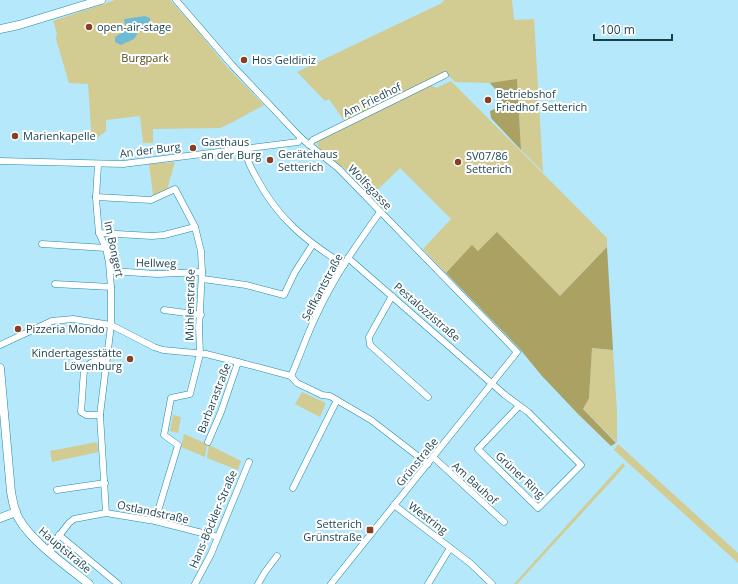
<svg xmlns="http://www.w3.org/2000/svg" width="738" height="584" viewBox="0 0 738 584" font-family="'Open Sans',sans-serif">
<rect width="100%" height="100%" fill="#b4e8fa"/>
<!-- green -->
<g fill="#d2cb92">
<polygon points="115,0 170,0 192,24 227,67 264,105 231,123 220,128 153,129 153,143 143,143 140,116 106,120 106,131 92,142 88,84 69,83 56,39 57,33 53,21"/>
<polygon points="444,0 512,0 514,20 534,19 543,172 521,150 517,80 490,83 455,82 446,73 345,122 329,99 325,101 297,72 442,3"/>
<polygon points="451,81 607,238 607,247 560,296 497,233 478,251 472,246 446,273 433,260 423,249 451,219 400,168 372,195 342,166 335,164 319,148 316,141 431,85 436,88"/>
<polygon points="175,162 168,186 169,189 153,195 149,164"/>
<polygon points="592,348 613,350 617,412 617,443 583,409 589,397"/>
<polygon points="302,392 326,403 320,417 295,404"/>
<polygon points="173,415 181,417 178,433 170,431"/>
<polygon points="184,434 207,444 205,457 181,447"/>
<polygon points="97,442 98,452 52,462 50,451"/>
<polygon points="618,444 738,553 738,563 614,450"/>
<polygon points="209,445 241,461 238,470 207,458"/>
<polygon points="623,463 625,466 517,584 514,584"/>
</g>
<!-- forest -->
<g fill="#aaa162">
<polygon points="517,79 521,150 491,118 490,111 497,108 502,104 501,96 490,83"/>
<polygon points="497,232 560,296 607,247 613,350 592,348 589,398 583,409 616,443 611,446 579,415 542,376 519,348 446,273 472,245 478,251"/>
</g>
<!-- water -->
<polygon fill="#6fbbd5" points="145,16 150,18 150,21 146,26 139,31 134,39 121,45 115,42 115,37 126,30 124,19"/>
<g fill="none" stroke-linecap="round" stroke-linejoin="round">
<!-- street casing -->
<g stroke="#258aa7" stroke-width="7">
<g id="street">
<polyline points="176,0 232,65 301,138 339,169 517,352 331,584"/>
<polyline points="309,145 313,140 445,75"/>
<path d="M246 149C246 159 251 168 256 177 278 219 305 240 344 265"/>
<polyline points="0,161 123,164 298,142 301,138"/>
<polyline points="98,165 96,197 97,211 99,233 106,248 109,263 111,287 111,325 100,415 106,513"/>
<polyline points="96,197 151,200 175,189 195,227 201,251 202,272 199,328 200,354 190,394 171,398 164,435 178,445 155,521"/>
<polyline points="99,233 152,236 164,235 195,227"/>
<polyline points="42,244 106,248"/>
<polyline points="348,258 505,395 528,412 581,465 538,508 478,449 519,406"/>
<polyline points="111,271 157,274 202,272"/>
<polyline points="203,279 246,285 284,295 295,272 313,244"/>
<polyline points="55,284 111,287"/>
<polyline points="392,296 369,337 370,345 428,397"/>
<polyline points="164,310 201,315"/>
<polyline points="0,345 52,321 73,319 111,325 154,347 163,350 206,354 238,362 291,376 297,383 322,395 330,396 371,420 428,464"/>
<path d="M291 376C300 356 307 334 317 314 334 277 357 244 380 212"/>
<path d="M100 415H86L81 412 84 370C91 360 95 361 106 361"/>
<polyline points="208,442 221,412 238,362"/>
<polyline points="433,457 504,522"/>
<polyline points="293,488 337,400"/>
<polyline points="57,490 105,483"/>
<polyline points="394,505 470,563 492,584"/>
<polyline points="59,535 118,584"/>
<polyline points="48,550 69,523 74,519 106,513 155,521 218,537"/>
<polyline points="195,584 211,554 249,462"/>
<polyline points="258,584 265,572 277,556"/>
<polyline points="428,584 450,548"/>
</g>
</g>
<!-- secondary casing -->
<g stroke="#258aa7" stroke-width="9">
<g id="secondary">
<polyline points="0,29 19,25 101,0"/>
<path d="M0 368 11 492C13 502 14 511 19 519 32 542 68 567 89 584"/>
<polyline points="0,518 16,512"/>
</g>
</g>
<!-- street -->
<use href="#street" stroke="#fff" stroke-width="6"/>
<!-- secondary -->
<use href="#secondary" stroke="#fff" stroke-width="8"/>
</g>
<!-- markers -->
<g fill="#894022" stroke="#fff" stroke-width="1.5">
<circle cx="89" cy="27" r="4"/>
<circle cx="244" cy="60" r="4"/>
<circle cx="488" cy="100" r="4"/>
<circle cx="15" cy="136" r="4"/>
<circle cx="193" cy="148" r="4"/>
<circle cx="270" cy="160" r="4"/>
<circle cx="458" cy="162" r="4"/>
<circle cx="18" cy="329" r="4"/>
<circle cx="130" cy="359" r="4"/>
<rect x="366" y="526" width="8" height="8" rx="2"/>
</g>
<g text-anchor="middle" stroke-width="4" stroke-linejoin="round" paint-order="stroke">
<!-- poi labels -->
<g font-size="11" fill="#173f4c" stroke="#fff" text-anchor="start">
<text x="97" y="31">open-air-stage</text>
<text x="252" y="64">Hos Geldiniz</text>
<text x="496" y="98">Betriebshof<tspan x="496" dy="13">Friedhof Setterich</tspan></text>
<text x="23" y="140">Marienkapelle</text>
<text x="201" y="146">Gasthaus<tspan x="201" dy="13">an der Burg</tspan></text>
<text x="278" y="158">Gerätehaus<tspan x="278" dy="13">Setterich</tspan></text>
<text x="466" y="160">SV07/86<tspan x="466" dy="13">Setterich</tspan></text>
<text x="26" y="333">Pizzeria Mondo</text>
<text x="122" y="357" text-anchor="end">Kindertagesstätte<tspan x="122" dy="13">Löwenburg</tspan></text>
<text x="362" y="528" text-anchor="end">Setterich<tspan x="362" dy="13">Grünstraße</tspan></text>
</g>
<!-- park labels -->
<g font-size="11" fill="#514b1a" stroke="#fff">
<text x="145" y="62">Burgpark</text>
</g>
<!-- street labels -->
<g font-size="11" fill="#173f4c" stroke="#fff">
<text transform="translate(372 100) rotate(-26)" y="4">Am Friedhof</text>
<text transform="translate(150 150) rotate(-7)" y="4">An der Burg</text>
<text transform="translate(370 187) rotate(46)" y="4">Wolfsgasse</text>
<text transform="translate(114 249) rotate(78)" y="4">Im Bongert</text>
<text transform="translate(156 263) rotate(1)" y="4">Hellweg</text>
<text transform="translate(322 287) rotate(-62)" y="4">Selfkantstraße</text>
<text transform="translate(190 305) rotate(-89)" y="4">Mühlenstraße</text>
<text transform="translate(427 312) rotate(41)" y="4">Pestalozzistraße</text>
<text transform="translate(214 398) rotate(-69)" y="4">Barbarastraße</text>
<text transform="translate(417 462) rotate(-51)" y="4">Grünstraße</text>
<text transform="translate(520 475) rotate(43)" y="4">Grüner Ring</text>
<text transform="translate(475 483) rotate(42)" y="4">Am Bauhof</text>
<text transform="translate(153 512) rotate(12)" y="4">Ostlandstraße</text>
<text transform="translate(428 518) rotate(37)" y="4">Westring</text>
<text transform="translate(213 519) rotate(-67)" y="4">Hans-Böckler-Straße</text>
<text transform="translate(65 550) rotate(40)" y="4">Hauptstraße</text>
</g>
</g>
<!-- scale -->
<path d="M594 34v6h78v-6" fill="none" stroke="#173f4c" stroke-width="2"/>
<text x="600" y="34" font-size="12" fill="#173f4c" stroke="#ffffff" stroke-width="3" paint-order="stroke">100 m</text>
</svg>
